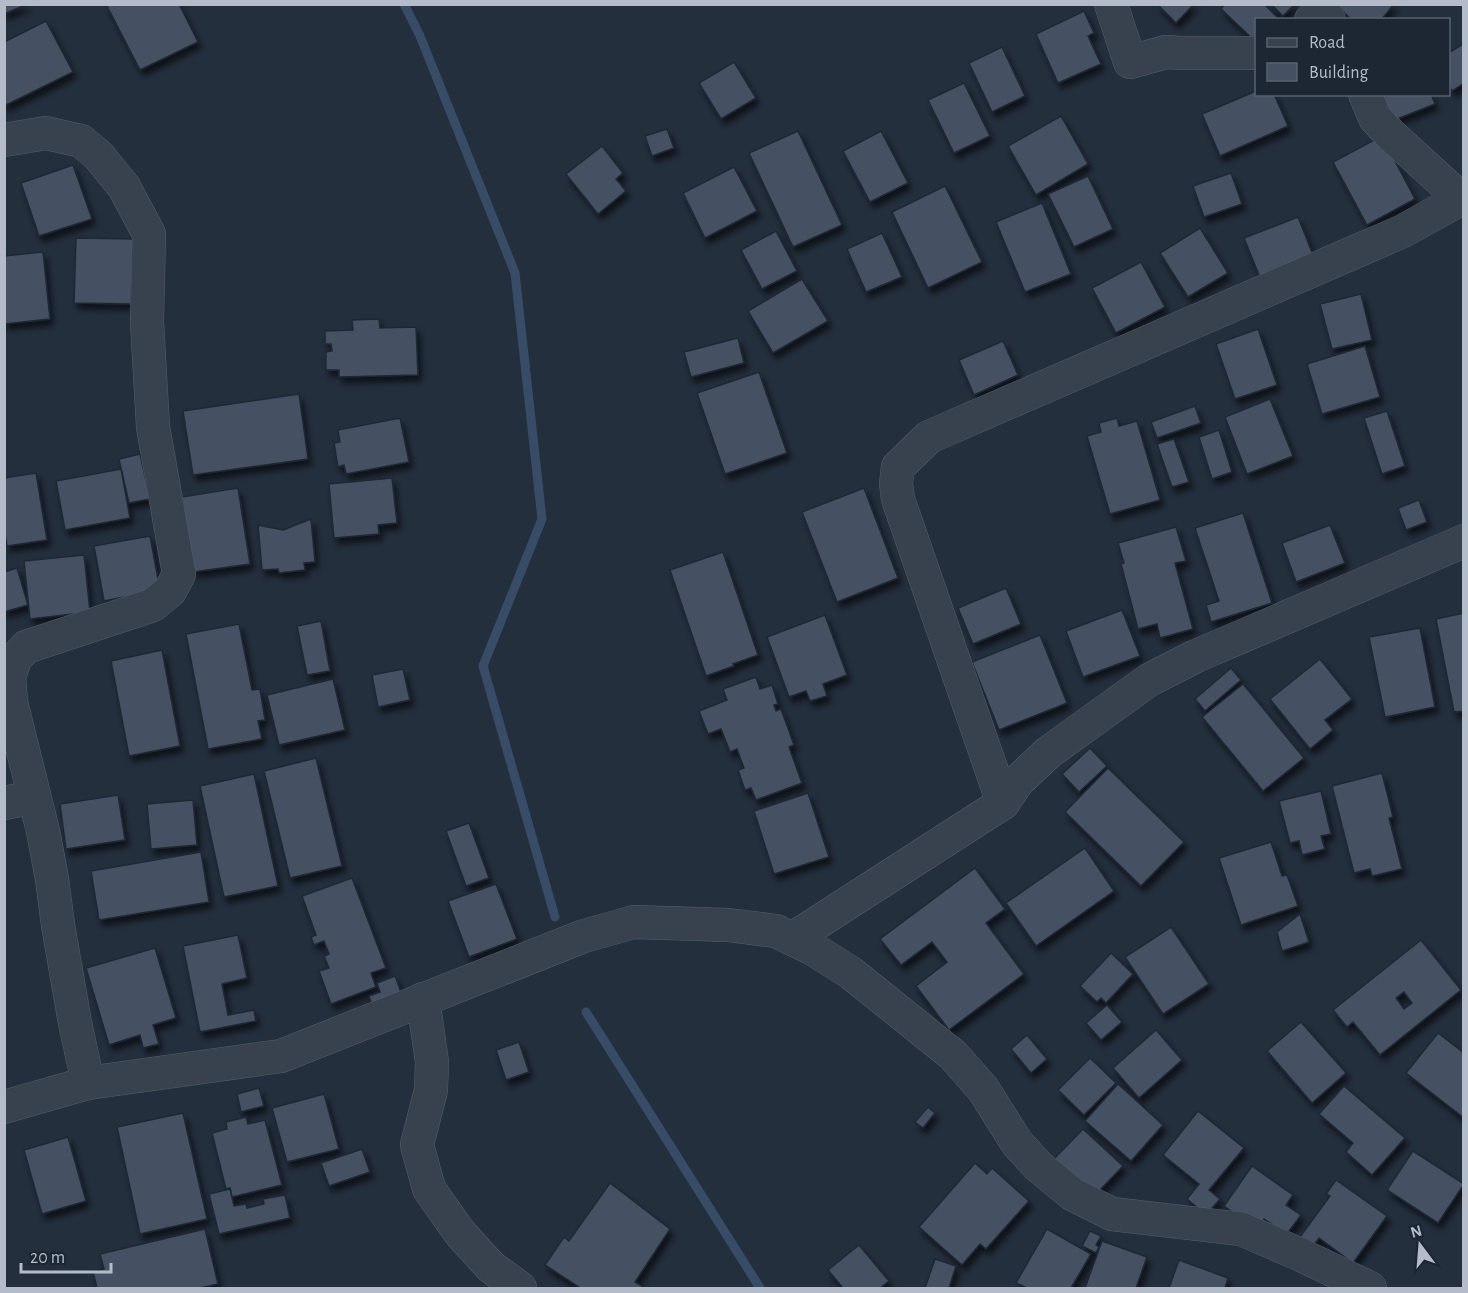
<svg xmlns="http://www.w3.org/2000/svg" width="1468" height="1293" viewBox="0 0 1468 1293" font-family="'Alegreya Sans',sans-serif">
<defs>
<filter id="shadow"><feDropShadow dx="3.5" dy="6" stdDeviation="3" flood-color="#0009"/></filter>
</defs>
<rect width="100%" height="100%" fill="#242f3e"/>
<g fill="none" stroke-linecap="round" stroke-linejoin="round">
<!-- stream -->
<g stroke="#394c67" stroke-width="9">
<polyline points="404,4 420,36 515,273 542,519 483,666 555,917"/>
<polyline points="586,1012 760,1288"/>
</g>
</g>
<!-- building -->
<g fill="#455162" stroke="#1f2835" stroke-width="1.5" fill-rule="evenodd" filter="url(#shadow)">
<polygon points="4,4 28,4 4,14"/>
<polygon points="106,4 179,4 198,42 140,70"/>
<polygon points="1157,4 1194,4 1176,23"/>
<polygon points="1225,4 1264,4 1280,20 1256,20 1256,42 1221,9"/>
<polygon points="1271,4 1295,4 1283,16"/>
<polygon points="1335,4 1394,4 1381,20 1352,20"/>
<polygon points="1084,11 1094,33 1088,36 1101,64 1058,83 1036,34"/>
<polygon points="46,21 73,72 4,106 4,42"/>
<polygon points="1463,44 1464,83 1452,91 1448,85 1448,53"/>
<polygon points="1002,47 1025,96 992,112 969,63"/>
<polygon points="734,62 756,98 721,119 699,83"/>
<polygon points="964,83 990,136 954,153 928,100"/>
<polygon points="1256,91 1256,94 1274,94 1288,126 1220,156 1202,114"/>
<polygon points="1382,94 1431,94 1435,104 1392,121"/>
<polygon points="1061,116 1088,164 1036,195 1008,146"/>
<polygon points="667,129 674,148 652,156 645,136"/>
<polygon points="798,131 842,225 793,247 749,153"/>
<polygon points="881,131 908,183 870,202 843,151"/>
<polygon points="1376,139 1382,149 1387,146 1415,199 1367,225 1333,162"/>
<polygon points="602,146 623,173 616,179 626,191 598,214 566,174"/>
<polygon points="73,165 92,219 39,236 21,183"/>
<polygon points="734,167 757,211 705,238 683,193"/>
<polygon points="1231,173 1242,204 1204,217 1193,186"/>
<polygon points="1088,176 1113,229 1074,247 1048,194"/>
<polygon points="945,186 982,262 928,288 892,212"/>
<polygon points="1042,203 1071,274 1025,292 996,222"/>
<polygon points="1298,217 1317,265 1263,285 1244,238"/>
<polygon points="1200,228 1228,273 1188,297 1160,253"/>
<polygon points="776,231 797,271 762,289 741,250"/>
<polygon points="882,233 902,277 866,292 847,249"/>
<polygon points="76,238 133,239 131,304 74,303"/>
<polygon points="43,252 50,319 4,324 4,256"/>
<polygon points="1141,262 1165,307 1116,333 1092,288"/>
<polygon points="802,279 828,321 773,353 748,311"/>
<polygon points="1361,294 1372,340 1332,349 1320,304"/>
<polygon points="379,319 380,328 416,327 418,375 339,377 339,370 326,370 326,352 332,351 331,344 325,344 325,331 353,330 352,320"/>
<polygon points="1258,329 1277,385 1235,399 1216,344"/>
<polygon points="738,338 744,363 691,377 684,352"/>
<polygon points="1003,341 1018,375 974,395 959,360"/>
<polygon points="1365,346 1380,397 1322,414 1307,364"/>
<polygon points="759,372 787,453 725,474 697,393"/>
<polygon points="299,394 308,459 193,475 183,411"/>
<polygon points="1270,399 1293,456 1247,474 1225,417"/>
<polygon points="1195,406 1201,423 1157,438 1151,422"/>
<polygon points="1387,411 1405,466 1382,474 1364,418"/>
<polygon points="400,418 409,462 346,474 344,465 338,467 334,443 340,442 338,430"/>
<polygon points="1117,418 1119,426 1137,421 1160,500 1110,514 1087,436 1101,432 1099,423"/>
<polygon points="1219,430 1232,472 1212,479 1199,437"/>
<polygon points="1174,439 1189,482 1172,487 1157,444"/>
<polygon points="140,454 150,499 129,503 119,459"/>
<polygon points="121,469 130,518 65,530 56,481"/>
<polygon points="36,473 47,540 7,546 4,529 4,478"/>
<polygon points="392,478 397,523 378,525 379,534 334,538 329,484"/>
<polygon points="238,488 250,564 193,572 182,497"/>
<polygon points="864,488 898,578 837,602 802,512"/>
<polygon points="1419,500 1427,522 1406,530 1398,508"/>
<polygon points="1243,513 1272,603 1211,622 1206,605 1219,601 1195,528"/>
<polygon points="311,519 315,562 304,563 305,570 279,573 278,569 262,570 258,525 283,530"/>
<polygon points="1330,525 1345,563 1296,582 1282,543"/>
<polygon points="1176,527 1186,561 1175,563 1193,629 1160,638 1157,624 1138,629 1121,564 1124,563 1118,543"/>
<polygon points="150,536 160,590 104,601 94,546"/>
<polygon points="723,552 758,655 733,664 734,666 706,676 670,570"/>
<polygon points="84,555 90,612 30,619 24,561"/>
<polygon points="17,568 28,605 4,612 4,572"/>
<polygon points="1006,588 1021,624 973,644 958,608"/>
<polygon points="1122,610 1140,656 1083,677 1066,631"/>
<polygon points="1464,613 1464,711 1454,712 1436,619"/>
<polygon points="825,615 847,675 823,684 827,696 810,701 806,691 789,697 767,637"/>
<polygon points="321,621 330,671 307,675 297,626"/>
<polygon points="239,624 252,690 260,689 265,720 258,721 262,739 208,749 186,634"/>
<polygon points="1420,628 1435,707 1385,717 1369,637"/>
<polygon points="1040,635 1067,703 999,730 972,662"/>
<polygon points="162,650 180,746 129,756 111,661"/>
<polygon points="1320,659 1352,699 1325,720 1333,730 1310,749 1270,699"/>
<polygon points="1231,668 1241,680 1205,711 1195,699"/>
<polygon points="403,669 410,700 378,707 372,675"/>
<polygon points="756,677 760,689 772,685 778,704 774,705 776,711 781,709 794,745 789,747 802,783 756,800 751,788 745,790 738,770 744,768 737,749 730,752 721,729 708,734 699,711 727,700 723,689"/>
<polygon points="333,679 345,730 279,745 267,695"/>
<polygon points="1243,684 1304,758 1263,791 1202,717"/>
<polygon points="1090,748 1107,766 1079,792 1062,774"/>
<polygon points="316,758 342,866 290,878 264,771"/>
<polygon points="1108,768 1184,842 1141,886 1065,812"/>
<polygon points="1382,773 1393,817 1389,818 1402,869 1372,876 1370,869 1354,873 1332,786"/>
<polygon points="254,774 278,886 224,897 200,786"/>
<polygon points="1321,791 1331,834 1321,836 1325,849 1302,855 1299,841 1290,843 1279,801"/>
<polygon points="808,793 829,857 774,874 754,811"/>
<polygon points="118,795 125,840 66,849 60,804"/>
<polygon points="193,800 197,845 151,849 147,804"/>
<polygon points="469,823 489,878 466,886 446,831"/>
<polygon points="1271,842 1282,876 1287,875 1298,906 1241,925 1219,858"/>
<polygon points="1085,848 1114,891 1036,946 1006,903"/>
<polygon points="201,852 209,902 99,920 91,871"/>
<polygon points="975,868 1005,909 986,923 1024,974 949,1030 916,986 947,962 932,942 901,965 880,939"/>
<polygon points="352,878 386,968 371,973 376,987 331,1004 319,971 329,968 324,956 329,954 324,941 314,945 311,937 316,935 302,896"/>
<polygon points="496,884 517,939 469,957 448,901"/>
<polygon points="1300,914 1309,942 1282,951 1277,932"/>
<polygon points="1171,927 1209,984 1163,1014 1125,957"/>
<polygon points="238,935 247,978 222,984 228,1015 254,1010 256,1021 200,1032 183,946"/>
<path d="M1421 940 1461 990 1380 1055 1353 1022 1347 1027 1333 1010ZM1404 992 1412 1003 1404 1009 1396 998Z"/>
<polygon points="155,948 176,1018 153,1025 159,1044 143,1048 140,1035 109,1045 86,968"/>
<polygon points="1111,953 1133,974 1106,1003 1101,998 1097,1002 1080,986"/>
<polygon points="395,976 403,997 373,1008 369,996 380,992 377,983"/>
<polygon points="1107,1005 1122,1022 1101,1040 1086,1023"/>
<polygon points="1301,1022 1346,1073 1312,1103 1267,1051"/>
<polygon points="1156,1030 1182,1060 1139,1098 1113,1068"/>
<polygon points="1438,1033 1464,1053 1464,1118 1406,1073"/>
<polygon points="1027,1035 1047,1059 1031,1073 1011,1049"/>
<polygon points="519,1042 529,1072 506,1080 496,1050"/>
<polygon points="1090,1058 1116,1083 1084,1115 1058,1090"/>
<polygon points="1118,1084 1163,1125 1131,1161 1085,1121"/>
<polygon points="1344,1086 1405,1138 1372,1175 1346,1152 1353,1143 1319,1114"/>
<polygon points="259,1088 264,1106 241,1112 237,1094"/>
<polygon points="324,1094 339,1149 287,1162 272,1108"/>
<polygon points="928,1107 935,1113 923,1128 915,1122"/>
<polygon points="1198,1111 1244,1148 1209,1190 1220,1199 1206,1215 1187,1199 1199,1184 1163,1155"/>
<polygon points="183,1113 207,1219 140,1234 117,1127"/>
<polygon points="246,1117 248,1124 265,1120 282,1185 232,1197 230,1188 226,1189 212,1133 227,1129 226,1122"/>
<polygon points="1083,1129 1123,1166 1092,1198 1053,1160"/>
<polygon points="68,1137 86,1201 42,1214 24,1150"/>
<polygon points="362,1149 370,1172 329,1186 321,1163"/>
<polygon points="1413,1151 1464,1184 1438,1223 1387,1190"/>
<polygon points="975,1163 987,1174 992,1168 1029,1201 986,1249 980,1244 962,1265 919,1227"/>
<polygon points="1252,1166 1293,1195 1286,1205 1301,1215 1281,1242 1273,1225 1264,1219 1257,1229 1224,1206"/>
<polygon points="1336,1180 1387,1216 1353,1263 1319,1238 1313,1246 1300,1237 1330,1196 1326,1194"/>
<polygon points="610,1183 670,1229 635,1282 645,1288 580,1288 545,1265 564,1237 569,1241"/>
<polygon points="230,1189 234,1206 246,1204 247,1208 264,1204 263,1199 285,1195 290,1218 219,1234 209,1194"/>
<polygon points="205,1229 218,1284 200,1288 97,1288 93,1272 104,1269 100,1254"/>
<polygon points="1047,1229 1091,1254 1071,1288 1027,1288 1016,1283"/>
<polygon points="1090,1231 1101,1236 1096,1245 1099,1247 1096,1253 1082,1246"/>
<polygon points="1102,1241 1147,1257 1136,1288 1085,1288"/>
<polygon points="859,1245 889,1281 880,1288 843,1288 828,1270"/>
<polygon points="935,1259 956,1266 949,1288 925,1288"/>
<polygon points="1179,1260 1228,1278 1225,1288 1169,1288"/>
</g>
<g fill="none" stroke-linecap="round" stroke-linejoin="round">
<!-- minor casing -->
<g stroke="#565f6c" stroke-width="34">
<g id="minor">
<polyline points="1111,4 1130,62 1166,52 1182,53 1256,53"/>
<polyline points="1311,20 1328,18 1329,20"/>
<polyline points="1365,94 1375,118 1390,134 1460,198"/>
<polyline points="4,140 46,133 81,141 98,155 124,187 149,234 147,322 153,427 179,574 170,591 153,605 26,647 15,659 9,677 11,702 43,831 52,879 58,925 75,1023 88,1083"/>
<polyline points="4,803 34,797"/>
<polyline points="1003,803 898,499 896,483 898,467 929,437 1403,231 1464,197"/>
<polyline points="792,939 1003,803 1018,781 1049,752 1149,680 1196,656 1464,541"/>
<polyline points="423,999 432,1062 431,1090 417,1145 429,1189 460,1233 491,1267 520,1288"/>
<polyline points="4,1107 88,1083 281,1056 584,936 634,922 728,925 776,931 813,949 851,973 953,1055 983,1089 1017,1143 1038,1166 1072,1194 1112,1214 1241,1229 1299,1254 1370,1288"/>
</g>
</g>
<!-- minor -->
<use href="#minor" stroke="#38414e" stroke-width="33"/>
</g>
<!-- border -->
<rect width="1468" height="1293" fill="none" stroke="#b4bcc9" stroke-width="12"/>
<!-- legend -->
<rect x="1255" y="18" width="195" height="78" fill="#1d2633" stroke="#59626f" stroke-width="1.5"/>
<rect x="1267" y="38" width="30" height="9" fill="#38414e" stroke="#59626f" stroke-width="1.5"/>
<text x="1309" y="48" font-size="18" fill="#b4bcc9">Road</text>
<rect x="1267" y="63" width="30" height="18" fill="#455162" stroke="#59626f" stroke-width="1.5"/>
<text x="1309" y="78" font-size="18" fill="#b4bcc9">Building</text>
<!-- north arrow -->
<g transform="translate(1420 1245) rotate(344)" stroke="#1d2633" stroke-width="4.5" paint-order="stroke">
<path d="M0-4.5L10 22L0 15L-10 22Z" fill="#b4bcc9"/>
<text y="-9" font-size="16" font-weight="bold" text-anchor="middle" fill="#b4bcc9">N</text>
</g>
<!-- scale -->
<path d="M21 1263v9h90v-9" fill="none" stroke="#b4bcc9" stroke-width="3"/>
<text x="30" y="1263" font-size="18" fill="#b4bcc9" stroke="#1d2633" stroke-width="4.5" paint-order="stroke">20 m</text>
</svg>
